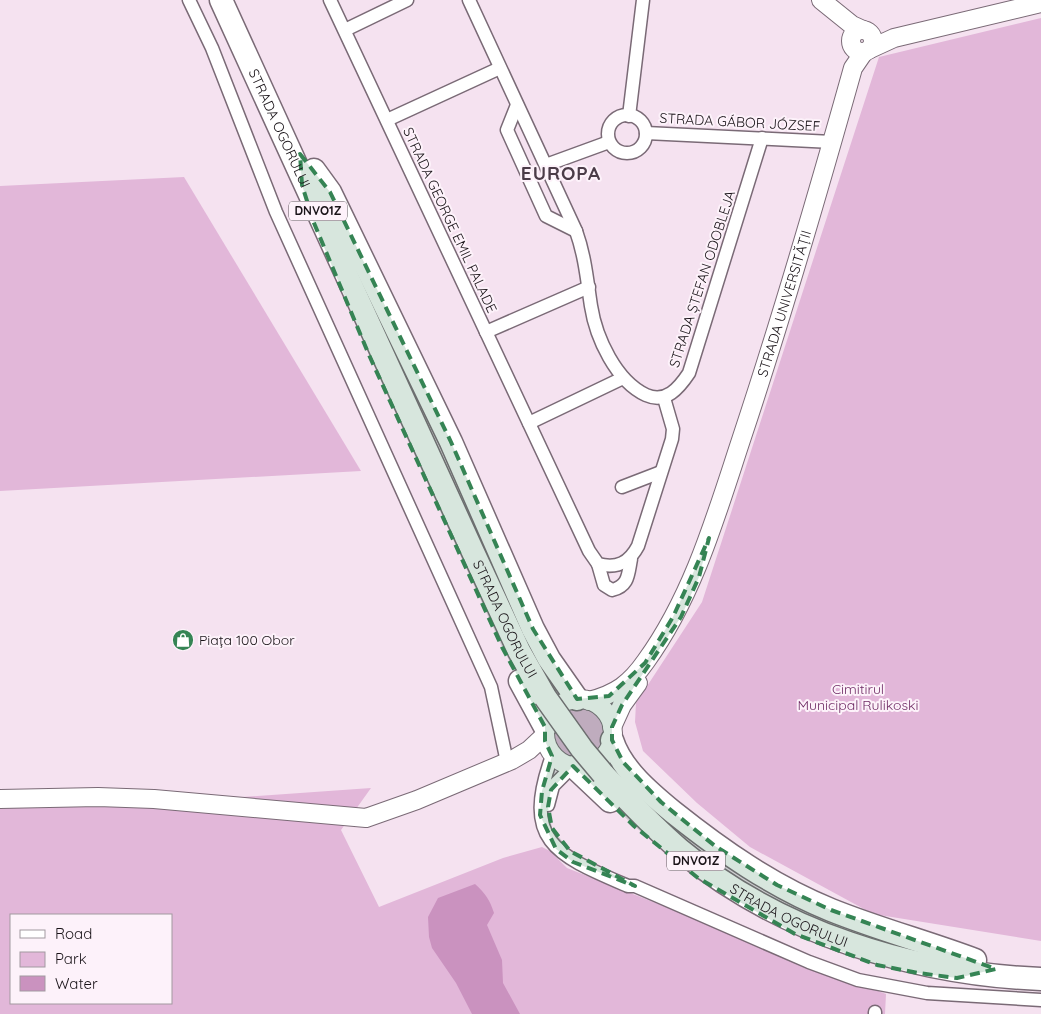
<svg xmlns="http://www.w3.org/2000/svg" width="1041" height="1014" viewBox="0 0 1041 1014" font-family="Quicksand,sans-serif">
<rect width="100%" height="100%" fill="#f5e2f0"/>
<!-- green -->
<g fill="#e2b7d9" fill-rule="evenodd">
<polygon points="1041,18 1041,941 873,914 750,847 697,803 643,751 635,722 636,703 702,602 879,57"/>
<polygon points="184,177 361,471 0,491 0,186"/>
<path d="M574 704C579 705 585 705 590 706 612 713 610 741 598 756L566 760 559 755 550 741 559 711Z"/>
<path d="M371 788 341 830 379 907 503 858 542 847 550 851 567 868 886 994 885 1014H0V794L229 798ZM11 915H171V1003H11Z"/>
</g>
<!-- water -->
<path fill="#ca92bf" d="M475 884C485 893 490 900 494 913L487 925 502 960 503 983 520 1014H472L456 983 432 948 429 937 428 917 438 898Z"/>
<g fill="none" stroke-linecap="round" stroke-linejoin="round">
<!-- street casing -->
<g stroke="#7a6a76" stroke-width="15">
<g id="street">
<polyline points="189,0 212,48 276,212 491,687 507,762"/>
<path d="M330 0 589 551 598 564C617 569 629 563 638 546L672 439 673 429 664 398"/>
<path d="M469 0 576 231C585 256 587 280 591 306 596 338 616 381 646 395 666 404 679 388 689 373L762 138"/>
<polyline points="345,30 407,0"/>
<polyline points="517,105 507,130 546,216 576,231"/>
<circle cx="627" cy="134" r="19"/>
<polyline points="629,116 643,0"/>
<polyline points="387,120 500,68"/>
<polyline points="646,133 832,142"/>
<polyline points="546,165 609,142"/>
<polyline points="486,332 589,287"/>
<polyline points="529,423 623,378"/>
<polyline points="622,487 661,472"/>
<path d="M598 564 604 585 612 590C629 586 628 574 631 559"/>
<path d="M552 756C521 842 556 855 628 886H635L809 962 858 980 927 993 1041 1000"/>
<polyline points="548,805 553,786 572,767"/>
<polyline points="875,1014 875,1012"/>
</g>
</g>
<!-- secondary casing -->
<g stroke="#7a6a76" stroke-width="20">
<g id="secondary">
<polyline points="821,0 852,25 863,30"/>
<circle cx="862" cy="41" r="11"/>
<polyline points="870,49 894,38 1041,3"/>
<circle cx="579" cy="733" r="34"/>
<path id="s1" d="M589 701C616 694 630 684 646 661 693 596 716 516 741 440 782 317 818 193 853 68L864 52"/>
<polyline points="612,727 622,705 638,683"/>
<polyline points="0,799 98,797 154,799 366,818 417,800 512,760 529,750 544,736"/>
</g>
</g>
<!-- highway casing -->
<g stroke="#7a6a76" stroke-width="25">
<g id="highway">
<path id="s2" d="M221 0 473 552 519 651 545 697"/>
<polyline points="314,170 330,192 451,442 533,629 549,659 577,699"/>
<polyline points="520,681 545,727"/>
<path d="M612 740C621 769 650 793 673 812 722 851 772 886 831 910 878 929 927 942 975 960"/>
<polyline points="574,767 610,801"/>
<path id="s3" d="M603 774C628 800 652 826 679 849 778 932 913 974 1041 979"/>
</g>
</g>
<!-- street -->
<use href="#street" stroke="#fff" stroke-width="12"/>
<!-- secondary -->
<use href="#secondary" stroke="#fff" stroke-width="18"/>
<!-- highway -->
<use href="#highway" stroke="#fff" stroke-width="22"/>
<!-- highway-bridge casing -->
<g stroke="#7a6a76" stroke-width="25" stroke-linecap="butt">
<polyline id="highway-bridge" points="545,697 582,749 603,774"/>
</g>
<!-- highway-bridge -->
<use href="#highway-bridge" stroke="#fff" stroke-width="22"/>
</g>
<!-- marked area -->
<path fill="#358454" fill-opacity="0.2" stroke="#358454" stroke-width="4" stroke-dasharray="10 6" stroke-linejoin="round" d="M300 154 330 192 451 442 533 629 577 699 609 696 645 663 673 617 709 538 699 577 681 617 622 705 612 727V740L623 762 661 802 715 846 777 885 831 910 996 969 957 978 918 973 877 965 795 934 698 878 634 826 573 766 551 790 548 807 552 828 570 851 635 886 573 862 556 849 540 815 542 791 552 756 545 741V727L502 647 369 355 314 223 302 185Z"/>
<!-- icons -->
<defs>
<g id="shop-disc" transform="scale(1.125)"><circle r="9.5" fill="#358454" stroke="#fdf2fa"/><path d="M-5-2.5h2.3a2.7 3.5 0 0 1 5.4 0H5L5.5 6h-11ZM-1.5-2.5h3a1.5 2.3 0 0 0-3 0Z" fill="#fff"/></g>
</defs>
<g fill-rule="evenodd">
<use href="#shop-disc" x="183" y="640"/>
</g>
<g text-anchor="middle" stroke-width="4" stroke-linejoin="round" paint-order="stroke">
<!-- shield labels -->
<g fill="#fdf2fa" stroke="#5e575c" stroke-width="1">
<rect x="289" y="201.5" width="58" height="19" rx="4"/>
<rect x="667" y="851.5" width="58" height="19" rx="4"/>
</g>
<g font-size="12" font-weight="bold" fill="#1a1419">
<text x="318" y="215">DNVO1Z</text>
<text x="696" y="865">DNVO1Z</text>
</g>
<!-- street labels -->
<g font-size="14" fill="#1a1419" stroke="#fdf2fa">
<text transform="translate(740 122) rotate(3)" y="5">STRADA GÁBOR JÓZSEF</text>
<text dy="5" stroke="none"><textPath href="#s2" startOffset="141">STRADA OGORULUI</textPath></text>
<text transform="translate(450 220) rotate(65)" y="5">STRADA GEORGE EMIL PALADE</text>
<text transform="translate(702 279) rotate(-72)" y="5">STRADA ȘTEFAN ODOBLEJA</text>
<text dy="5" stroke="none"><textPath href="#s1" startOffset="456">STRADA UNIVERSITĂȚII</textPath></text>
<text dy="5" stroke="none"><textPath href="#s2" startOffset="681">STRADA OGORULUI</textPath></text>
<text dy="5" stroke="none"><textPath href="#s3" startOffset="236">STRADA OGORULUI</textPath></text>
</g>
<!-- poi labels -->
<g font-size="14" fill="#1a1419" stroke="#fdf2fa" text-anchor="start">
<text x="199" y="645">Piața 100 Obor</text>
</g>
<!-- park labels -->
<g font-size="14" fill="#702d66" stroke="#fdf2fa">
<text x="858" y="694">Cimitirul<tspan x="858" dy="16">Municipal Rulikoski</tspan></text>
</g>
<!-- district labels -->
<g font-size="19" font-weight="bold" letter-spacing="1" fill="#4b3c48" stroke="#fdf2fa">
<text x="561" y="180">EUROPA</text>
</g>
</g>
<!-- legend -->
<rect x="10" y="914" width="162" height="90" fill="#fdf2fa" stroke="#a299a0"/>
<rect x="20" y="930" width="25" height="8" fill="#ffffff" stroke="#a299a0"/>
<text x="55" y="939" font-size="15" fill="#1a1419">Road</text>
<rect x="20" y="952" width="25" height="15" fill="#e2b7d9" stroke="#a299a0"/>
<text x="55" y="964" font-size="15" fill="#1a1419">Park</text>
<rect x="20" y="976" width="25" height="15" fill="#ca92bf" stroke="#a299a0"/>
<text x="55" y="989" font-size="15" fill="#1a1419">Water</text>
</svg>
